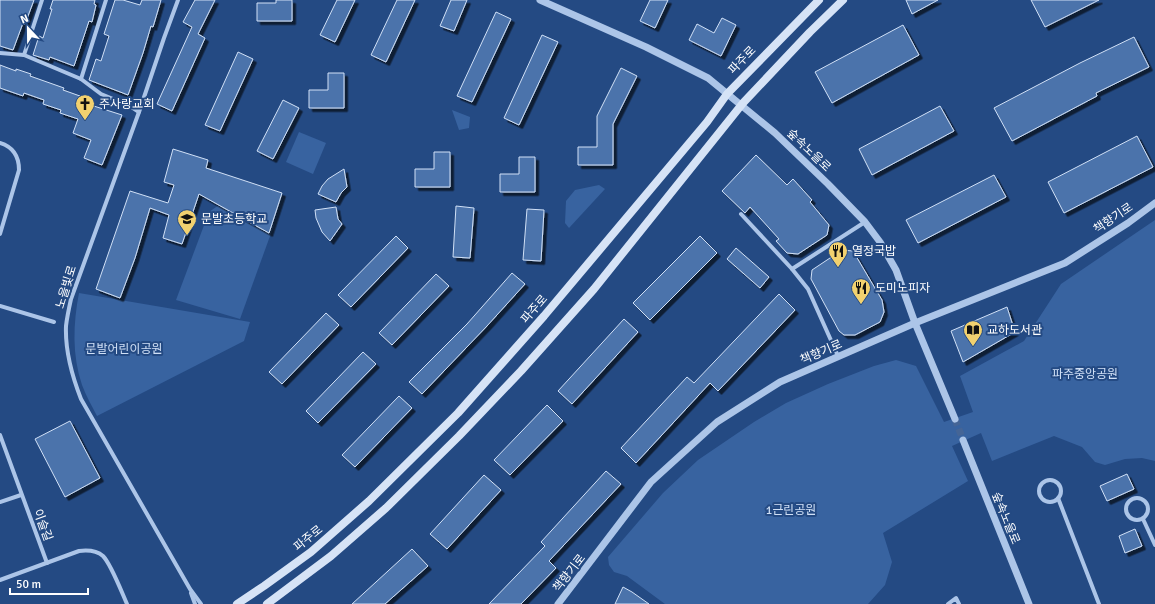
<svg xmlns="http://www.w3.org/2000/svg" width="1155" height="604" viewBox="0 0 1155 604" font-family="Signika,'Noto Sans KR',sans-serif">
<defs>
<filter id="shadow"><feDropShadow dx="3.5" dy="3.5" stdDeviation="0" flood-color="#0009"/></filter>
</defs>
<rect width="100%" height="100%" fill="#244a83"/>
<!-- green -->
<g fill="#3863a0">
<polygon points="452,110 470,117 469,128 459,130"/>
<polygon points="299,132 326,143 313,174 286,162"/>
<polygon points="599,185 605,189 569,228 565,223 566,201 575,190"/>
<polygon points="219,205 274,225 240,319 176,300 209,212"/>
<polygon points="1155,220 1155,461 1142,458 1125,459 1105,465 1095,462 1082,447 1054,436 992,461 981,433 952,446 968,481 883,533 892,562 885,585 868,604 665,604 627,576 614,572 609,565 608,557 663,493 698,460 754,422 786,403 828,384 874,366 896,360 916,366 944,422 973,412 960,376 1024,341 1061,284"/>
<path d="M79 293 250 322 244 341 97 416C92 406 86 396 82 385 72 355 73 324 79 293Z"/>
</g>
<!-- building -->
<g fill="#4c73ab" stroke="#d0e0f6" filter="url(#shadow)">
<polygon points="0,0 34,0 25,24 23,23 13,50 0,46"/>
<polygon points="53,0 95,0 94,4 96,5 92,22 89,21 74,66 50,57 49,60 33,55 39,36 43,38 52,9 50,9"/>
<polygon points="115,0 123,0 140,5 142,0 161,0 153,27 151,26 143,53 128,95 89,80 96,59 101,61 109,36 104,34"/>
<polygon points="195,0 215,0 198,34 205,38 172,111 157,104 192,27 183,22"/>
<polygon points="276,0 292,0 292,21 257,21 257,3 276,3"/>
<polygon points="337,0 355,0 335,42 320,35"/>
<polygon points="397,0 415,0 386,62 371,55"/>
<polygon points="451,0 467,0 454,31 440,26"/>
<polygon points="650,0 668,0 655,28 640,21"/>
<polygon points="906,0 938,0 912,14"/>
<polygon points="1031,0 1099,0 1045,27"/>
<polygon points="496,12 511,19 472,102 457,96"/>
<polygon points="722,18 736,25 721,56 689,40 697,24 714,33"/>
<polygon points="903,25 919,55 832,103 815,72"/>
<polygon points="542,35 558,42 519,125 504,118"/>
<polygon points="1134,37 1149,67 1096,93 1097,96 1012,141 994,108 1080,63"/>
<polygon points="238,52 253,59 220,131 205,125"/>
<polygon points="0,65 16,71 16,69 31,74 30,76 64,88 63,90 80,96 78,101 122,115 102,165 84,158 91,140 73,133 78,119 60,113 61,110 43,104 44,100 24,93 23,96 0,88"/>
<polygon points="621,68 637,76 613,124 613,165 578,165 578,147 597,147 597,116"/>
<polygon points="328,73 344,73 344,108 309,108 309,90 328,90"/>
<polygon points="283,100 299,108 273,159 257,151"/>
<polygon points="940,106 954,131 872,175 859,149"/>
<polygon points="1137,136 1153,167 1064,213 1048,182"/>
<polygon points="173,149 208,160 206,168 282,193 269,233 199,194 182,244 163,238 169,215 150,208 135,258 120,298 96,289 130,191 168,203 174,185 164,182"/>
<polygon points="434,152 450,152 450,187 415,187 415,169 434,169"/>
<polygon points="756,155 787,185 793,179 812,200 810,202 829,225 827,235 798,254 787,253 776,241 779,239 750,207 745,213 722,191"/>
<polygon points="519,157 535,157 535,192 500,192 500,174 519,174"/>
<polygon points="344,169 347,187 341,193 336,202 318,194 322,186 328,179"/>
<polygon points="994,175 1006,197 918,243 906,220"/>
<polygon points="456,206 474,208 470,258 453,257"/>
<polygon points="336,207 338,219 342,224 330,241 322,232 316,218 315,210"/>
<polygon points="527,209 544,210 541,261 523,260"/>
<polygon points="396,236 408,248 351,307 338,295"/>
<polygon points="700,236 717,253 650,320 633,303"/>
<polygon points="736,248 769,277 760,288 727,259"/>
<polygon points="842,250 853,251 882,300 884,312 880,322 855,335 844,335 839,331 811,279 812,270"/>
<polygon points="512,273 525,284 487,326 422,394 409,382 467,324"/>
<polygon points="436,274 449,286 392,345 379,333"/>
<polygon points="779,294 795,310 718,391 710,383 636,463 621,448 687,377 694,383"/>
<polygon points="1007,307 1015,332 963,362 951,331"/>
<polygon points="326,313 339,325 282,384 269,372"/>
<polygon points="624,319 638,332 572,404 558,391"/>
<polygon points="363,352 376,364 318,423 306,411"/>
<polygon points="399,396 412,408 355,467 342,455"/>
<polygon points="547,405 563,421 510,475 494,460"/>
<polygon points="70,421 100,478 65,497 35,439"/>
<polygon points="606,471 621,484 549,561 556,568 521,604 489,604 545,546 541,542"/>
<polygon points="1127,474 1134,489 1107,501 1100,486"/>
<polygon points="484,475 501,490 447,549 430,534"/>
<polygon points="1135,529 1142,546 1125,553 1119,536"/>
<polygon points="412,549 428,566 385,604 352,604"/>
<polygon points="623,587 632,592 649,604 615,604"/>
</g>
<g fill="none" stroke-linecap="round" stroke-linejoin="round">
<!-- tertiary-tunnel -->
<polyline stroke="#456596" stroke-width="7" stroke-dasharray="7 3.5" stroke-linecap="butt" points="955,419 963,440"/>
<!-- minor -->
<g stroke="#acc5e8" stroke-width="4">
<path d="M178 0 164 38 139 112 71 299C69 308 67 317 66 326 65 351 72 376 81 399L190 589 201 604"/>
<polyline points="0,53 24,55 81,79 101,94 130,106 139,112"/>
<polyline points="24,55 42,0"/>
<polyline points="81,79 106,0"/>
<path d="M0 143C13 147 19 156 19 170L0 234"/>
<polyline points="741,214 792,269 808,289 838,356"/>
<polyline points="792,269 865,222"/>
<polyline points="0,306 54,322"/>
<polyline points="0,435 47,563"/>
<circle cx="1050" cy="491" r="11"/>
<polyline points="1058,498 1099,604"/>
<circle cx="1137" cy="509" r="11"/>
<polyline points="0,502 21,495"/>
<polyline points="1143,519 1155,545"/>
<path d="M0 580 79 551C87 550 96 550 103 556 111 564 122 593 127 604"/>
<polyline points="191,593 195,604"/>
<polyline points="948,604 956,598 959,604"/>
</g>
<!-- tertiary -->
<g stroke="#acc5e8" stroke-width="7">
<polyline points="540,0 646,47 708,78 775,133 828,184 865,222 880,242 896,270 915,323 955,419"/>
<polyline points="963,440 1029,604"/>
<polyline points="558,604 651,482 717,422 780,382 915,323 1065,263 1128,223 1155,203"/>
</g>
<!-- secondary -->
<g stroke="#d6e3f6" stroke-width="8">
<polyline points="237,604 264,586 311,552 369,501 458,413 544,316 707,122 727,94 819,0"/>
<polyline points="267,604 331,556 386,508 459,436 521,371 594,289 743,103 810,32 843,0"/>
</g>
</g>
<!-- icons -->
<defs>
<g id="church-pin" transform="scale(1)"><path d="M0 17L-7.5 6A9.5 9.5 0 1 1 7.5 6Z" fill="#f2d16f" stroke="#244a83"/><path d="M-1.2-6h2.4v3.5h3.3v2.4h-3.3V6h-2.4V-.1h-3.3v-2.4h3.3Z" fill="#111"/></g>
<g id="school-pin" transform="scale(1)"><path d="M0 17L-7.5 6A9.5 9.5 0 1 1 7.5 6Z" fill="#f2d16f" stroke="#244a83"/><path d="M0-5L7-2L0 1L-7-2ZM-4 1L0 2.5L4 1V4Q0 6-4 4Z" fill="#111"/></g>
<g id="restaurant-pin" transform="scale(1)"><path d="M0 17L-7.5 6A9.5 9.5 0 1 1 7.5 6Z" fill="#f2d16f" stroke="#244a83"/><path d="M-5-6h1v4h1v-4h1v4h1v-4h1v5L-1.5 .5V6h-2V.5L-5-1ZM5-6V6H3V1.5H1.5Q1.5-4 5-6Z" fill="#111"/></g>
<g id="library-pin" transform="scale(1)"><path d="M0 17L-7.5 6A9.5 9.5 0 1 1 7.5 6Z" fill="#f2d16f" stroke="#244a83"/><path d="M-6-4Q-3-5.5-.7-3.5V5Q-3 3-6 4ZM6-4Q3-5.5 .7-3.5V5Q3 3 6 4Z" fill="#111"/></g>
</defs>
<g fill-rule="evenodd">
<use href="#church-pin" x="85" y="104"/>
<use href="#school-pin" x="187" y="219"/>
<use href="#restaurant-pin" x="838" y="251"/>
<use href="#restaurant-pin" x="861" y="288"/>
<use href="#library-pin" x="973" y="330"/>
</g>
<g text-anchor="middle" stroke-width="4" stroke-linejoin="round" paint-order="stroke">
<!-- street labels -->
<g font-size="12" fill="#fff" stroke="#244a83">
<text transform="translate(742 60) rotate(-46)" y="4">파주로</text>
<text transform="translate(809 150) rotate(44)" y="4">숲속노을로</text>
<text transform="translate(1113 218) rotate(-34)" y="4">책향기로</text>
<text transform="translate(66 287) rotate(-73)" y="4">노을빛로</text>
<text transform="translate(534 309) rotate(-49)" y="4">파주로</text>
<text transform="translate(821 352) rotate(-23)" y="4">책향기로</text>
<text transform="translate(1006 518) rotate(68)" y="4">숲속노을로</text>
<text transform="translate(43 525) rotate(70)" y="4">이슬길</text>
<text transform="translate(308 538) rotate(-39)" y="4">파주로</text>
<text transform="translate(569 573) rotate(-52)" y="4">책향기로</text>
</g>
<!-- poi labels -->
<g font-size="12" fill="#fff" stroke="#244a83" text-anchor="start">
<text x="99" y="108">주사랑교회</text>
<text x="201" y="223">문발초등학교</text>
<text x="852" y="255">열정국밥</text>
<text x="875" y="292">도미노피자</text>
<text x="987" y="334">교하도서관</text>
</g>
<!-- park labels -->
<g font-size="12" fill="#d0e0f6" stroke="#244a83">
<text x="124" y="353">문발어린이공원</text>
<text x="1085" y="378">파주중앙공원</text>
<text x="791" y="514">1근린공원</text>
</g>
</g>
<!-- north arrow -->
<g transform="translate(28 28) rotate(338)" stroke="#244a83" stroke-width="3" paint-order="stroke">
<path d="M0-3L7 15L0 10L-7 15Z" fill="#ffffff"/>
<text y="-6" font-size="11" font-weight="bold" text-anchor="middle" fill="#ffffff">N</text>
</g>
<!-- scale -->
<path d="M10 588v6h78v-6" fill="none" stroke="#ffffff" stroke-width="2"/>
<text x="16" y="588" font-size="12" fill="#ffffff" stroke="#244a83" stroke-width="3" paint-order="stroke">50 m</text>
</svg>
